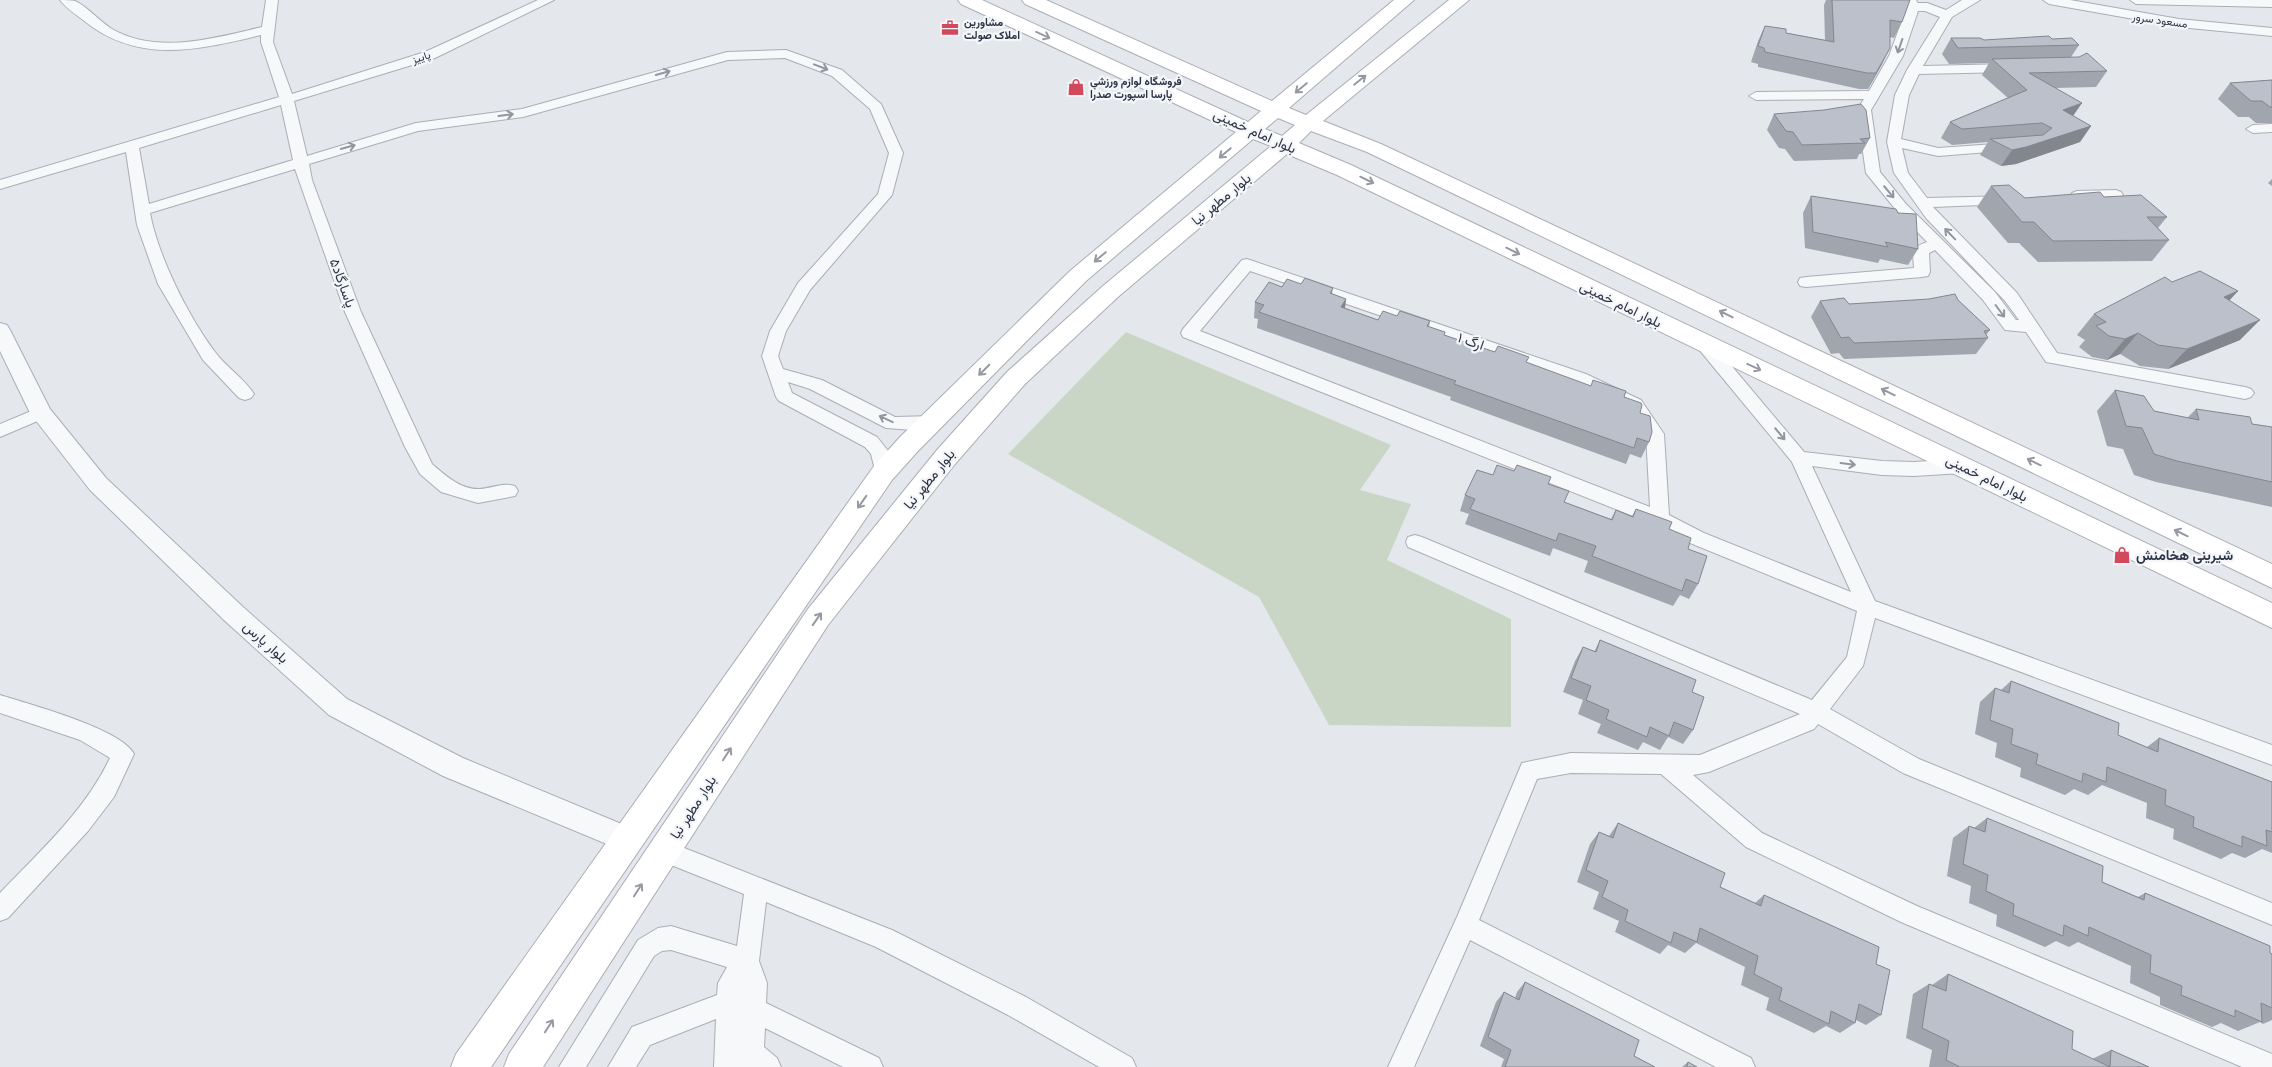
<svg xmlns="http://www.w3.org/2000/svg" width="2272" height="1067" viewBox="0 0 2272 1067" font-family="Lato,Vazirmatn,sans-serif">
<rect width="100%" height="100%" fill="#e4e7ec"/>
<!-- green -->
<polygon fill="#c9d6c5" points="1126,332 1391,445 1360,490 1411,504 1387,560 1511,619 1511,727 1329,725 1259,597 1008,454"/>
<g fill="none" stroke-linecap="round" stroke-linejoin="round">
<!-- minor casing -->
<g stroke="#a9aeb7" stroke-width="2">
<g id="minor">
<path d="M60 0C64 0 71 0 75 1 88 7 99 21 112 29 158 55 214 38 262 27L266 0H278L273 42 292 94 425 52 538 0H554L435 58 294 101 307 156 416 123 522 109 727 52 786 50 842 70 881 104 903 153 892 195 810 290 786 331 778 356 783 369 822 380 895 417 933 416 939 417 942 422 939 427 933 428 913 430 886 428 810 389 788 382 792 393 877 437 889 452 892 473 889 478 883 480 877 478 871 454 865 447 779 401 776 397 762 356 770 331 798 283 878 194 889 153 870 109 832 76 785 58 728 60 523 117 418 131 309 164 312 180 361 312 432 464C446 476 461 490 480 489 492 488 504 482 515 486L518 491 515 496 478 503 441 492 420 474 405 447 345 312 295 169 150 213C158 256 188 316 215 352 226 367 244 378 254 394L251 398 245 400 239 398 203 360 158 284 137 225 126 152 0 189V180L279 97 261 42V35C198 50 138 65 83 20 75 14 66 8 60 0ZM281 105 293 160 149 204 139 148Z"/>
<path d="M1904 0H1916L1918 3H1927L1946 10 1962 0H1980L1952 17 1923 66 2010 64 2017 68 2010 72 1919 74 1909 95 1901 139 1938 148 2009 143 2016 147 2014 150 1938 156 1902 148 1908 173 1927 198 2012 196 2014 199 2012 202 2007 204 1933 207 2017 293 2057 353 2245 387 2251 389 2254 393 2251 397 2245 399 2046 362 2026 332 2005 330 1983 300 1935 250 1929 253 1930 272 1928 276 1922 277 1806 287 1800 286 1798 282 1800 278 1806 277 1914 268C1913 251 1910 248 1927 242L1896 210 1866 173 1857 110 1864 99 1756 100 1749 96 1756 92 1869 91 1889 56 1907 7ZM1918 11H1925L1940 17 1907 70 1895 95 1887 142 1894 173 1926 218 2005 301 2019 320H2016L1995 292 1906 204 1880 172 1871 110 1903 56Z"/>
<polygon points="2043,0 2070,0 2179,19 2272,28 2272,36 2179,27 2049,4"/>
<polygon points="2130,0 2272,0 2272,7 2136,4"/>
<polygon points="2272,124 2272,132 2253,133 2246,129 2253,125"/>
<polygon points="2116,190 2121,192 2123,195 2121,198 2077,201 2072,199 2070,196 2072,193 2077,191"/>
<path d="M1247 259 1586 374 1641 400 1664 434 1669 515 1704 533 1851 592 1792 462 1697 347 1695 343 1697 339 1703 337 1709 339 1804 452 1882 461 1914 462 1962 459 1968 461 1971 466 1968 471 1962 473 1914 476 1882 475 1812 466 1875 601 2272 745V765L1875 618 1863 666 1830 709 1919 759 2272 903V925L1903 773 1818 724 1814 729 1709 772 1693 775 1762 833 1917 906 2272 1054V1067H2242L1901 922 1746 847 1661 774 1571 773 1537 779 1479 920 1751 1058 1755 1067H1716L1470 940 1414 1067H1388L1457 917 1522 763 1571 753 1700 755 1800 714 1408 547 1406 542 1408 537 1415 535 1422 537 1812 700 1847 657 1857 611 1690 543 1653 524 1183 337 1181 333 1183 329 1242 260ZM1250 271 1574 382 1629 408 1646 435 1650 507 1200 331Z"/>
<polygon points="41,407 47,409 50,413 47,417 0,437 0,424"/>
<path d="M0 695C28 704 122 729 134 754L114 797 88 831 8 918 0 921V893C40 851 85 811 110 758L80 740 0 713Z"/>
<polygon points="664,840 892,930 1026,997 1132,1058 1136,1067 1099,1067 1008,1015 876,947 766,902 759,961 767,983 766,1003 879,1058 883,1067 843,1067 765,1028 764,1047 777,1058 781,1067 714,1067 716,1019 650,1045 636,1067 608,1067 632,1027 717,995 718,983 727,967 671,950 662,951 654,956 586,1067 559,1067 638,940 658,928 671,926 737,946 744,894 656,859 653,851 656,843"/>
</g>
</g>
<!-- tertiary casing -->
<g stroke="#a9aeb7" stroke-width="2">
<polygon id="tertiary" points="0,323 7,325 10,330 50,409 106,478 243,607 347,699 463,758 636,830 640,839 636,848 626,852 443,776 329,715 225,621 90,490 30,413 0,351"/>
</g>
<!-- secondary casing -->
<g stroke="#a9aeb7" stroke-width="2">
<path id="secondary" d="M958 0H982L1248 122 1261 111 1025 4 1022 0H1046L1272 101 1394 0H1414L1289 108 1306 115 1449 0H1469L1323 121 1381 144 2272 564V588L1367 152 1311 131 1299 143 1351 165 2272 603V628L1337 175 1287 154 1119 296 1025 384 955 464 828 625 543 1067H504L509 1054 808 609 937 450 1007 372 1103 286 1271 146 1253 139 1086 281 918 451 892 480 491 1067H451L456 1054 874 466 900 437 1070 271 1236 132 961 4ZM1278 118 1295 125 1282 136 1265 129Z"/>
</g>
<!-- minor -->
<use href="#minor" fill="#f7f8fa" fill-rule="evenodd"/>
<!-- tertiary -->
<use href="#tertiary" fill="#f7f8fa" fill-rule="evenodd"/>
<!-- secondary -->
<use href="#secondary" fill="#fff" fill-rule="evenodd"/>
</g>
<!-- wall -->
<g fill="#a1a5ae">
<polygon points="1826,0 1902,0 1902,22 1894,38 1890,37 1882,64 1868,89 1859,89 1758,67 1758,64 1751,62 1758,41 1765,26 1786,33 1825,40 1824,5"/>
<polygon points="1951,38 1984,40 2052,39 2079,45 2071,57 2107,71 2096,87 2055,88 2073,116 2091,126 2080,142 2016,164 2001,166 1980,155 1988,142 1952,145 1941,138 1950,122 2008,98 1982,75 1989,63 1949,64 1942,54"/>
<polygon points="2272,80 2272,123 2256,123 2249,117 2238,117 2218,99 2230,83"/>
<polygon points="1774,114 1870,138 1861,154 1859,154 1857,159 1794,161 1785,149 1779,148 1767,130"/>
<polygon points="2272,179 2272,186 2268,183"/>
<polygon points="1991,186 2025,198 2104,197 2167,217 2158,228 2169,240 2152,261 2038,262 2019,243 2008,243 1977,207"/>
<polygon points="1811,196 1898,213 1918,249 1908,265 1880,259 1878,263 1805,248 1803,213"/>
<polygon points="2172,282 2238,291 2229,300 2240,340 2168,369 2140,366 2120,354 2107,360 2092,357 2079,347 2085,340 2077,335 2094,314"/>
<polygon points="1301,284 1333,288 1332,294 1346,299 1345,308 1378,320 1397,316 1430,321 1429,327 1444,335 1527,363 1590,386 1624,397 1640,413 1649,442 1641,458 1630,454 1626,464 1450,400 1451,397 1257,328 1258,319 1254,318 1255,302 1282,287"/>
<polygon points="1958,300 1990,330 1986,335 1988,338 1976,354 1844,359 1839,353 1831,354 1811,317 1820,301 1849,304"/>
<polygon points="2115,390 2154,411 2187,418 2196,409 2252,424 2272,427 2272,507 2156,482 2134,475 2123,449 2107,446 2097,411"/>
<polygon points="1493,475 1548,484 1564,502 1611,519 1616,510 1632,516 1636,509 1669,529 1688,549 1698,584 1689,599 1680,595 1673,606 1584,572 1588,561 1553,548 1550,556 1465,524 1469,514 1460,511 1465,495"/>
<polygon points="1600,640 1692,692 1693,730 1683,744 1668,737 1660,750 1643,742 1638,750 1597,733 1601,724 1578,714 1583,700 1563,692 1575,661 1583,647 1594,652"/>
<polygon points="2011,681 2118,735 2147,747 2159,738 2272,782 2272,853 2262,849 2245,858 2232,853 2221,859 2173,839 2174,829 2146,818 2147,803 2102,785 2088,795 2074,789 2065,795 2020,777 2021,768 1995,757 1997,743 1975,734 1980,702 1995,688 2001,690"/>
<polygon points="1987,818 2102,882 2138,897 2145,893 2272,954 2272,1020 2263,1024 2260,1022 2238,1031 2221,1023 2212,1027 2160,1005 2160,997 2130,983 2131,966 2078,942 2069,947 2056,941 2045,947 1996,926 1997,915 1969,903 1971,886 1947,876 1953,838 1969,826 1974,828"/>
<polygon points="1618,823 1720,887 1755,903 1764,895 1876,964 1881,1015 1866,1025 1856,1020 1855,1023 1840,1033 1826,1026 1814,1033 1766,1010 1769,998 1741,985 1745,967 1696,943 1685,953 1668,945 1660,954 1615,932 1619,921 1593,909 1599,892 1577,882 1590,844 1599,832 1609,836"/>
<polygon points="1948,974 2072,1049 2092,1059 2111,1050 2149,1067 1929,1067 1932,1050 1906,1038 1913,994 1929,984 1932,985"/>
<polygon points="1525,982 1634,1056 1655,1067 1501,1067 1504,1059 1480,1046 1496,1002 1504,992 1515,998 1517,992"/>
<polygon points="1688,1062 1697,1067 1682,1067"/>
</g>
<!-- shaded-wall -->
<g fill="#83868d">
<polygon points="1890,48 1882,64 1868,89 1876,73"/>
<polygon points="2082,103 2071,119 2063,110"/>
<polygon points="2091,126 2080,142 2016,164 2001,166 2012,150"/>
<polygon points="2238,291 2219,312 2224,297"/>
<polygon points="1346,299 1344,315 1341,307"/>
<polygon points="2260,320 2240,340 2168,369 2187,349"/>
<polygon points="2138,333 2120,354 2107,360 2125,339"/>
</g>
<!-- building -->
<g fill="#bbc0ca" stroke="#83868d">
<polygon points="1832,0 1910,0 1902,22 1890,20 1890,48 1876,73 1867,73 1765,52 1764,48 1758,46 1765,26 1786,29 1786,33 1834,42"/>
<polygon points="2049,36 2052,39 2072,38 2079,45 1958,48 1951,38 1980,38 1984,40"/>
<polygon points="2087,53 2107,71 2029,73 2082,103 2063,110 2091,126 2026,147 2012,150 1990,139 2043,135 2052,128 2042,123 1962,129 1950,122 2027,90 1992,59 2079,57"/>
<polygon points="2272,80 2272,107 2270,107 2262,101 2251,101 2230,83"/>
<polygon points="1861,104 1866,110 1870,138 1860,139 1865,143 1802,145 1793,132 1786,131 1774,114 1824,110"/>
<polygon points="2009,185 2025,198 2100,192 2104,197 2141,195 2167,217 2147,217 2169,240 2053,241 2034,222 2022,222 1991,186"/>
<polygon points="1811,196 1896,209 1898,213 1916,214 1918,249 1885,242 1888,247 1813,232"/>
<polygon points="2200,271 2238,291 2224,297 2260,320 2187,349 2158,345 2138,333 2125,339 2109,336 2096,326 2106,322 2094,314 2165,277 2172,282"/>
<polygon points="1305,278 1333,288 1330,293 1346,299 1341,307 1378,320 1383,311 1397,316 1400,311 1430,321 1427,326 1445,332 1444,335 1495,352 1498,346 1529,357 1526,362 1591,386 1593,380 1626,391 1624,397 1641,403 1642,405 1640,413 1650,416 1652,432 1649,442 1637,438 1634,448 1454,384 1456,381 1259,312 1264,305 1255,302 1269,282 1282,287 1287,279 1301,284"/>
<polygon points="1955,294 1958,300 1990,330 1984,331 1988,338 1854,343 1849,337 1841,338 1820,301 1844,298 1849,304 1929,299"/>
<polygon points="2115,390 2144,396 2154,411 2199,420 2196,409 2250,417 2252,424 2272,427 2272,482 2177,461 2154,454 2142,428 2126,426"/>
<polygon points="1497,465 1514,471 1517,465 1551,477 1548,484 1569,491 1564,502 1612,520 1616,510 1633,517 1636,509 1672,522 1669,529 1691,538 1688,549 1707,556 1698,584 1686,579 1682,591 1592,556 1596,546 1559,533 1556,541 1470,509 1475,499 1465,495 1477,470 1493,475"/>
<polygon points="1600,640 1696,680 1692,692 1704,697 1693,730 1674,722 1669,736 1650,727 1647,737 1606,719 1609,710 1586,700 1591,686 1571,678 1583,647 1596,652"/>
<polygon points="2011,681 2119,723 2118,735 2158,752 2159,738 2272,782 2272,832 2266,830 2267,846 2242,836 2242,847 2193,827 2194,817 2165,805 2166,790 2107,767 2106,782 2083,773 2082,782 2036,764 2038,754 2011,744 2013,729 1990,720 1995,688 2009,693"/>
<polygon points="1987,818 2103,866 2102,882 2144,900 2145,893 2270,946 2270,953 2272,954 2272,1008 2261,1003 2262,1022 2235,1010 2235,1017 2181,995 2182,986 2150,973 2151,955 2089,927 2088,936 2064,925 2063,936 2013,915 2014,904 1986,891 1988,875 1963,864 1969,826 1985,832"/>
<polygon points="1618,823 1725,873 1720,887 1761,906 1764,895 1879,947 1876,964 1890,970 1881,1015 1859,1004 1855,1023 1831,1011 1829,1024 1779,1000 1782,988 1754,974 1758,956 1700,928 1697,942 1674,932 1671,943 1625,921 1628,910 1602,897 1608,881 1586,870 1599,832 1613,838"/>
<polygon points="1948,974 2073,1031 2072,1049 2110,1067 2111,1050 2149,1067 1960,1067 1946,1060 1949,1041 1922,1028 1929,984 1946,991"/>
<polygon points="1525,982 1639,1040 1634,1056 1655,1067 1505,1067 1511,1050 1488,1037 1504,992 1519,1000"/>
<polygon points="1688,1062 1697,1067 1687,1067"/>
</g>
<!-- one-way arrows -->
<defs><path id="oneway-shaft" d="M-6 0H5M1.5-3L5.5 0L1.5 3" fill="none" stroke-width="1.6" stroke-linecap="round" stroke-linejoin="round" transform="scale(1.25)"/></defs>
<g stroke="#959aa2">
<use href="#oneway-shaft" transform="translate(1043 35) rotate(25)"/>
<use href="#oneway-shaft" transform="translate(1360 80) rotate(-39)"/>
<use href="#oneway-shaft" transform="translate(1301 88) rotate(140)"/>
<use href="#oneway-shaft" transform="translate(1225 153) rotate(140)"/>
<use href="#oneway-shaft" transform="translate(1367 180) rotate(26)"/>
<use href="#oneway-shaft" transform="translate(1513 251) rotate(26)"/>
<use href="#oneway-shaft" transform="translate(1100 257) rotate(140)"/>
<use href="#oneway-shaft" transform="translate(1726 314) rotate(-154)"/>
<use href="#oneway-shaft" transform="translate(1754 367) rotate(25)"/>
<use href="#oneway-shaft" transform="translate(984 370) rotate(135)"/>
<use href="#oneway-shaft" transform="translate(1888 392) rotate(-154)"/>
<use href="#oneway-shaft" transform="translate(2034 462) rotate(-154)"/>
<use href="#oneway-shaft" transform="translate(862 502) rotate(125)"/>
<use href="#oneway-shaft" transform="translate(2181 533) rotate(-154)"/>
<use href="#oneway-shaft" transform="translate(817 619) rotate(-55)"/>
<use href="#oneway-shaft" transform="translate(727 754) rotate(-57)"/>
<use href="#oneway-shaft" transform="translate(638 890) rotate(-57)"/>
<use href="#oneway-shaft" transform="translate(549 1026) rotate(-57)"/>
</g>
<g stroke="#9196a0">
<use href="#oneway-shaft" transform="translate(1900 46) rotate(109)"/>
<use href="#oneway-shaft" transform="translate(821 67) rotate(21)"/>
<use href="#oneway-shaft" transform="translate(663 73) rotate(-16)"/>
<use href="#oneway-shaft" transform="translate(506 115) rotate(-8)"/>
<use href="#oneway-shaft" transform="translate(348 147) rotate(-16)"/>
<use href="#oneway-shaft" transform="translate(1889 192) rotate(50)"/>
<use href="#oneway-shaft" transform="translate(1950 234) rotate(-134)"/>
<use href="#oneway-shaft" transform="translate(2000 311) rotate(53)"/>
<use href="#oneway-shaft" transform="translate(886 419) rotate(-155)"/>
<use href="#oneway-shaft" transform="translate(1780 434) rotate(50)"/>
<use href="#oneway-shaft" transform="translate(1848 464) rotate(7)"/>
</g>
<!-- icons -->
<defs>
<g id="office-bare" transform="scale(1.35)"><path d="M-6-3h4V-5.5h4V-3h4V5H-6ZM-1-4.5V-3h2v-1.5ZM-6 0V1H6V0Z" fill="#d1495b" stroke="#f4f6f9" stroke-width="2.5" paint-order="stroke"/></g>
<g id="shop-bare" transform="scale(1.35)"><path d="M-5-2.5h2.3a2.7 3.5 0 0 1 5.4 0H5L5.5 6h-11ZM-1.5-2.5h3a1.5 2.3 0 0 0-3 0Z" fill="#d1495b" stroke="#f4f6f9" stroke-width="2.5" paint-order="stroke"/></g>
</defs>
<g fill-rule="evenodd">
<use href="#office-bare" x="950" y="28"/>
<use href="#shop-bare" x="1076" y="87"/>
<use href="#shop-bare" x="2122" y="555"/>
</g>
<g text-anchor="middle" stroke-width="4.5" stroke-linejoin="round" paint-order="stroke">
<!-- far-street labels -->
<g font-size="11" fill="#2b3445" stroke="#f4f6f9">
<text transform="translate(2160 20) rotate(8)" y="4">مسعود سرور</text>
<text transform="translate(421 57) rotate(-19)" y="4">پاییز</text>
</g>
<!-- far-poi labels -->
<g font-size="11" font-weight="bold" fill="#2b3445" stroke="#f4f6f9" text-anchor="start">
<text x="964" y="26">مشاورین<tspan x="964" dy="13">املاک صولت</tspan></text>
<text x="1090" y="85">فروشگاه لوازم ورزشي<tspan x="1090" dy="13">پارسا اسپورت صدرا</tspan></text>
</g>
<!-- street labels -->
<g font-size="14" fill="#2b3445" stroke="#f4f6f9">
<text transform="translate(1255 131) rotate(24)" y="5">بلوار امام خمینی</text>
<text transform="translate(1221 199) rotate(-40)" y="5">بلوار مطهر نیا</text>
<text transform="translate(343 283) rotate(70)" y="5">پاسارگاد۵</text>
<text transform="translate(1621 304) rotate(26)" y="5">بلوار امام خمینی</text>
<text transform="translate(1471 341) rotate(19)" y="5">ارگ ۱</text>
<text transform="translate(1987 478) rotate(26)" y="5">بلوار امام خمینی</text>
<text transform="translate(929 479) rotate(-51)" y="5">بلوار مطهر نیا</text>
<text transform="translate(266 642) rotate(42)" y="5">بلوار پارس</text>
<text transform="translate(693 807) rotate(-57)" y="5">بلوار مطهر نیا</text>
</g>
<!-- poi labels -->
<g font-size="14" font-weight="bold" fill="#2b3445" stroke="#f4f6f9" text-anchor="start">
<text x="2136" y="560">شیرینی هخامنش</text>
</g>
</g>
</svg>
